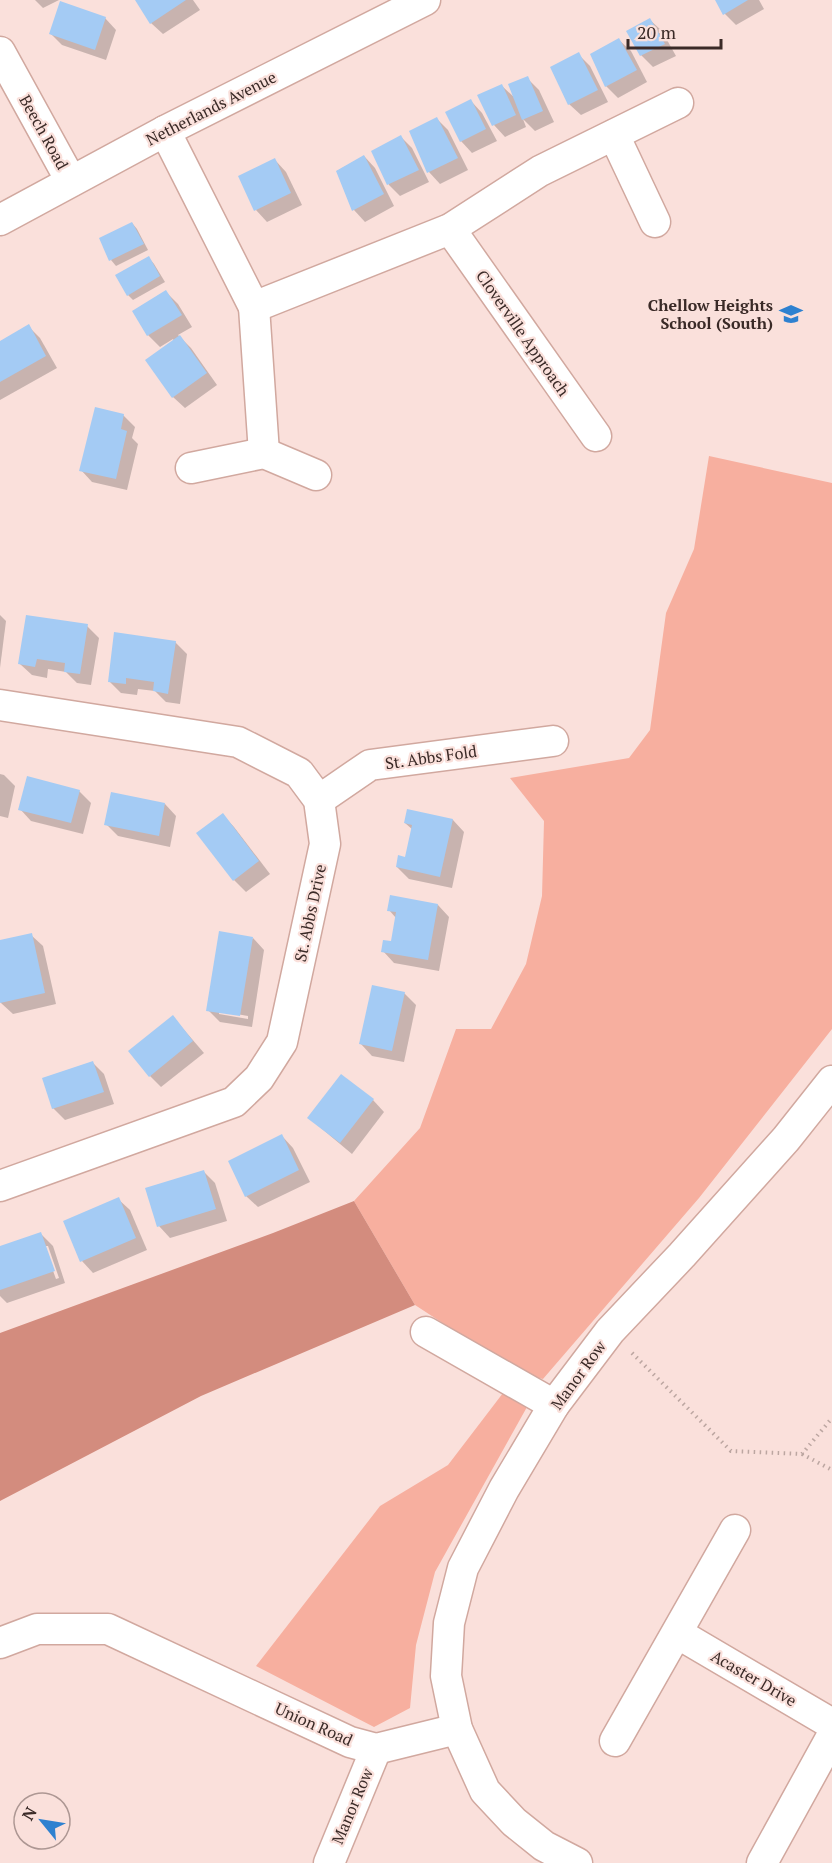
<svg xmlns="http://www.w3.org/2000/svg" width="832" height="1863" viewBox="0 0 832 1863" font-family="'PT Serif',serif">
<rect width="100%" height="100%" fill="#fae0db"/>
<!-- green -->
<g fill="#f7af9f">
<polygon points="709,456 832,483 832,1029 699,1198 543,1379 519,1373 415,1305 354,1201 420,1128 456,1029 491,1029 526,964 542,896 544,821 510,778 629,758 650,730 666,613 694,549"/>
<polygon points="503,1393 527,1407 435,1572 416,1645 410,1708 374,1727 256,1666 380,1506 448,1465"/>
</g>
<!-- forest -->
<polygon fill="#d38c7e" points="354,1201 415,1305 201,1396 0,1501 0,1333 273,1233"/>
<!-- shadow -->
<g fill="#0003" fill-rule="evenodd">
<polygon points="35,0 59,0 43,8"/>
<polygon points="136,0 193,0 200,10 163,34 151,23"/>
<polygon points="716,0 759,0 764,9 736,25 725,14"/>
<polygon points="105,18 116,30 106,60 62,45 50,33"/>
<polygon points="650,20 662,31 676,56 653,67 641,55 628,31"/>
<polygon points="619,40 631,51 647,82 618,98 606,86"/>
<polygon points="578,54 590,66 608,102 581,115 569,104"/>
<polygon points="527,78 539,90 554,122 535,131 523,119 526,127 505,137 494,125 502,86 516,99"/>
<polygon points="471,101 482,113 497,141 472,153 461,141"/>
<polygon points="437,119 448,130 468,170 440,184 429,172 411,132"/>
<polygon points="401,137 412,148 429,182 400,196 389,185 373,151"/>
<polygon points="364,156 375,168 394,206 365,222 354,210 337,171"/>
<polygon points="275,160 286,172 302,205 267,222 256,210"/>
<polygon points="132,223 137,229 148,250 116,266 111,260"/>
<polygon points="149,258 154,264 165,282 133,300 128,295"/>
<polygon points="166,292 178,304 192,327 178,335 191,348 217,385 185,408 173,397 174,341 173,339 160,347 148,335"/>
<polygon points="28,326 40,338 57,368 0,400 0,342"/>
<polygon points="123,415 135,427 132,438 138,444 127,490 92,482 81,470"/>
<polygon points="0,615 6,621 0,668"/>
<polygon points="87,626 99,638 91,685 77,683 66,672 48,669 47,678 32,675 20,664"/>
<polygon points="175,642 187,654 180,704 166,702 155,691 138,689 137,695 121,693 110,682"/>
<polygon points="0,774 4,775 15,786 8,818 0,816"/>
<polygon points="79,791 91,803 83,834 31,821 20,809"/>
<polygon points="165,804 176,816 170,847 118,836 106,824"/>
<polygon points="223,815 234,827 270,874 246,892 234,880"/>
<polygon points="453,820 464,832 452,888 409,879 397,867 407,858 413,830 405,823"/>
<polygon points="438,905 449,917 439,971 394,963 383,951 392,943 396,918 389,910"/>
<polygon points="31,935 43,946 56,1004 13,1014 1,1003 0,998 0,941"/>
<path d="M253 938 264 950 252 1027 220 1022 208 1010ZM219 1011 248 1016V1019L219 1014Z"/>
<polygon points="404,993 416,1005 404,1062 372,1056 361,1044"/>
<polygon points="173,1017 204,1053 161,1087 150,1076"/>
<polygon points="93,1063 104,1074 114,1104 65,1120 53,1108"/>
<polygon points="373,1100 384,1112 352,1154 309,1118"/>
<polygon points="282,1136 293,1148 310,1182 258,1207 246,1196"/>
<polygon points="204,1172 215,1183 227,1221 170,1238 159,1226"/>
<polygon points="118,1199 130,1210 147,1250 93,1273 82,1261"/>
<path d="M41 1234 53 1246 65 1283 7 1303 0 1296V1248ZM44 1246H48L59 1278 56 1279Z"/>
</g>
<!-- building -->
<g fill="#a4cbf4">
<polygon points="135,0 186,0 150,24"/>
<polygon points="715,0 748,0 723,15"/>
<polygon points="60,1 106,17 95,50 49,34"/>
<polygon points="650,18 665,44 640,56 626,31"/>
<polygon points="619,38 637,70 605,87 590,54"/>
<polygon points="579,52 598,90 568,105 550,67"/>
<polygon points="528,76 543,111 522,120 508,84"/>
<polygon points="502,84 516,115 492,126 477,95"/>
<polygon points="471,99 486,129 460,142 445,112"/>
<polygon points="437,117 458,158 427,173 409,131"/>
<polygon points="401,135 419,170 387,185 371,151"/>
<polygon points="364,155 384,194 352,211 336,171"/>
<polygon points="275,158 291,193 254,211 238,176"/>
<polygon points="132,222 144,244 109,261 99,238"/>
<polygon points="149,256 160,276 127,296 115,275"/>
<polygon points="166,290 182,315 147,336 132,311"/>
<polygon points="29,324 46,356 0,382 0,341"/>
<polygon points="180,335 207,373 172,398 145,360"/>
<polygon points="95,407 124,414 121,429 127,431 116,479 79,471"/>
<polygon points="26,615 88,624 80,674 64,672 65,663 37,659 35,667 18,664"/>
<polygon points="114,632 176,641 168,694 153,691 154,682 126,678 126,684 108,682"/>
<polygon points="27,776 80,790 71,823 18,810"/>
<polygon points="111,792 165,803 159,836 104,825"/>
<polygon points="407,809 453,819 440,877 396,867 398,855 405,857 412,825 404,823"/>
<polygon points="223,813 259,861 233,881 196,833"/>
<polygon points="390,895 438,904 428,960 381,952 383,940 391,941 396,912 387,911"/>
<polygon points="219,931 253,937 240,1016 206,1011"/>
<polygon points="32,933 45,993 0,1003 0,940"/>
<polygon points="372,985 405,992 392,1051 359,1044"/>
<polygon points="173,1015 193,1041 149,1077 128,1051"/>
<polygon points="93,1061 104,1092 52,1109 42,1078"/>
<polygon points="341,1074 374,1099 340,1143 307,1118"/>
<polygon points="282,1134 299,1170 245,1197 228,1161"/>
<polygon points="204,1170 216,1209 157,1227 145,1188"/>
<polygon points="119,1197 136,1238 80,1262 63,1221"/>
<polygon points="41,1232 55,1271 0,1290 0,1246"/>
</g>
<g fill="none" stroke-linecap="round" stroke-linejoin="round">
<!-- minor casing -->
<g stroke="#d1a89f" stroke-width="33">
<g id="minor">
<polyline points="0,52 71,181"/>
<polyline points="165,131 254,307 450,229 540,171 678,103"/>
<polyline points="614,135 655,222"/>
<polyline points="0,220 165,131 425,0"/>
<polyline points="450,229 596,436"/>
<polyline points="254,307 264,453"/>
<polyline points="191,468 264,453 316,475"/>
<polyline points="0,705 238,742 299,773 319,800 325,844 282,1042 259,1078 234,1102 0,1186"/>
<polyline points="319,800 370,765 553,741"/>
<polyline points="426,1332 554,1405"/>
<polyline points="677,1633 832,1724"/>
<polyline points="0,1643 37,1629 108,1629 350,1742 376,1749 457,1729"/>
<polyline points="615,1741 735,1530"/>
<polyline points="329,1863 376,1749"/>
<polyline points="577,1863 544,1846 514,1822 485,1791 457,1729 446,1676 449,1623 463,1568 504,1489 554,1405 610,1331 682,1255 786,1139 832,1081"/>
<polyline points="762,1863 832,1736"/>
</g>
</g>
<!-- path -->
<g stroke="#bca6a1" stroke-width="4" stroke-dasharray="1.5 4.5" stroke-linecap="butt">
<polyline points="632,1353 731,1451 802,1454 832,1418"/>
<polyline points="802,1454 832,1470"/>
</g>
<!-- minor -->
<use href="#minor" stroke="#fff" stroke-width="30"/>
</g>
<!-- icons -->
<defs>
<g id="school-bare" transform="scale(1.8)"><path d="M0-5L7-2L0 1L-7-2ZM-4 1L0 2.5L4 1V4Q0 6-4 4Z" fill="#2e81d0" stroke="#fae0db" stroke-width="2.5" paint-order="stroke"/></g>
</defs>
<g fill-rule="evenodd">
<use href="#school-bare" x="791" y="314"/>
</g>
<g text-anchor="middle" stroke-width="4.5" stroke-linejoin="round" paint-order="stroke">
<!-- street labels -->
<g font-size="16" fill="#3a2a27" stroke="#fae0db">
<text transform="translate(211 108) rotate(-27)" y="6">Netherlands Avenue</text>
<text transform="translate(44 132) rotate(61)" y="6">Beech Road</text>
<text transform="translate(523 333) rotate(55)" y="6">Cloverville Approach</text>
<text transform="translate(431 757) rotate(-8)" y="6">St. Abbs Fold</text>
<text transform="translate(310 913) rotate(-78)" y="6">St. Abbs Drive</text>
<text transform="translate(578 1375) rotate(-54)" y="6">Manor Row</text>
<text transform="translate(754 1678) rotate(30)" y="6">Acaster Drive</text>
<text transform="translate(314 1724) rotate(24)" y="6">Union Road</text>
<text transform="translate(352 1806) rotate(-67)" y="6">Manor Row</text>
</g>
<!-- poi labels -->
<g font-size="16" font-weight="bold" fill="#3a2a27" stroke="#fae0db" text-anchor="end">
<text x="773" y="311">Chellow Heights<tspan x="773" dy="18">School (South)</tspan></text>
</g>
</g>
<!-- north arrow -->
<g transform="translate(42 1821) rotate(300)"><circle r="28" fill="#fae0db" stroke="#ad9793" stroke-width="1.5"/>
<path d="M0-4.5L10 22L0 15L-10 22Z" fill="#2e81d0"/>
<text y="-9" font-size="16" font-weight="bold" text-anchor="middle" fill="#3a2a27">N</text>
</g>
<!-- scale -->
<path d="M628 39v9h93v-9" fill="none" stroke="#3a2a27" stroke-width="3"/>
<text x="637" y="39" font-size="18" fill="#3a2a27" stroke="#fae0db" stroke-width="4.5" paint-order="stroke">20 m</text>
</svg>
